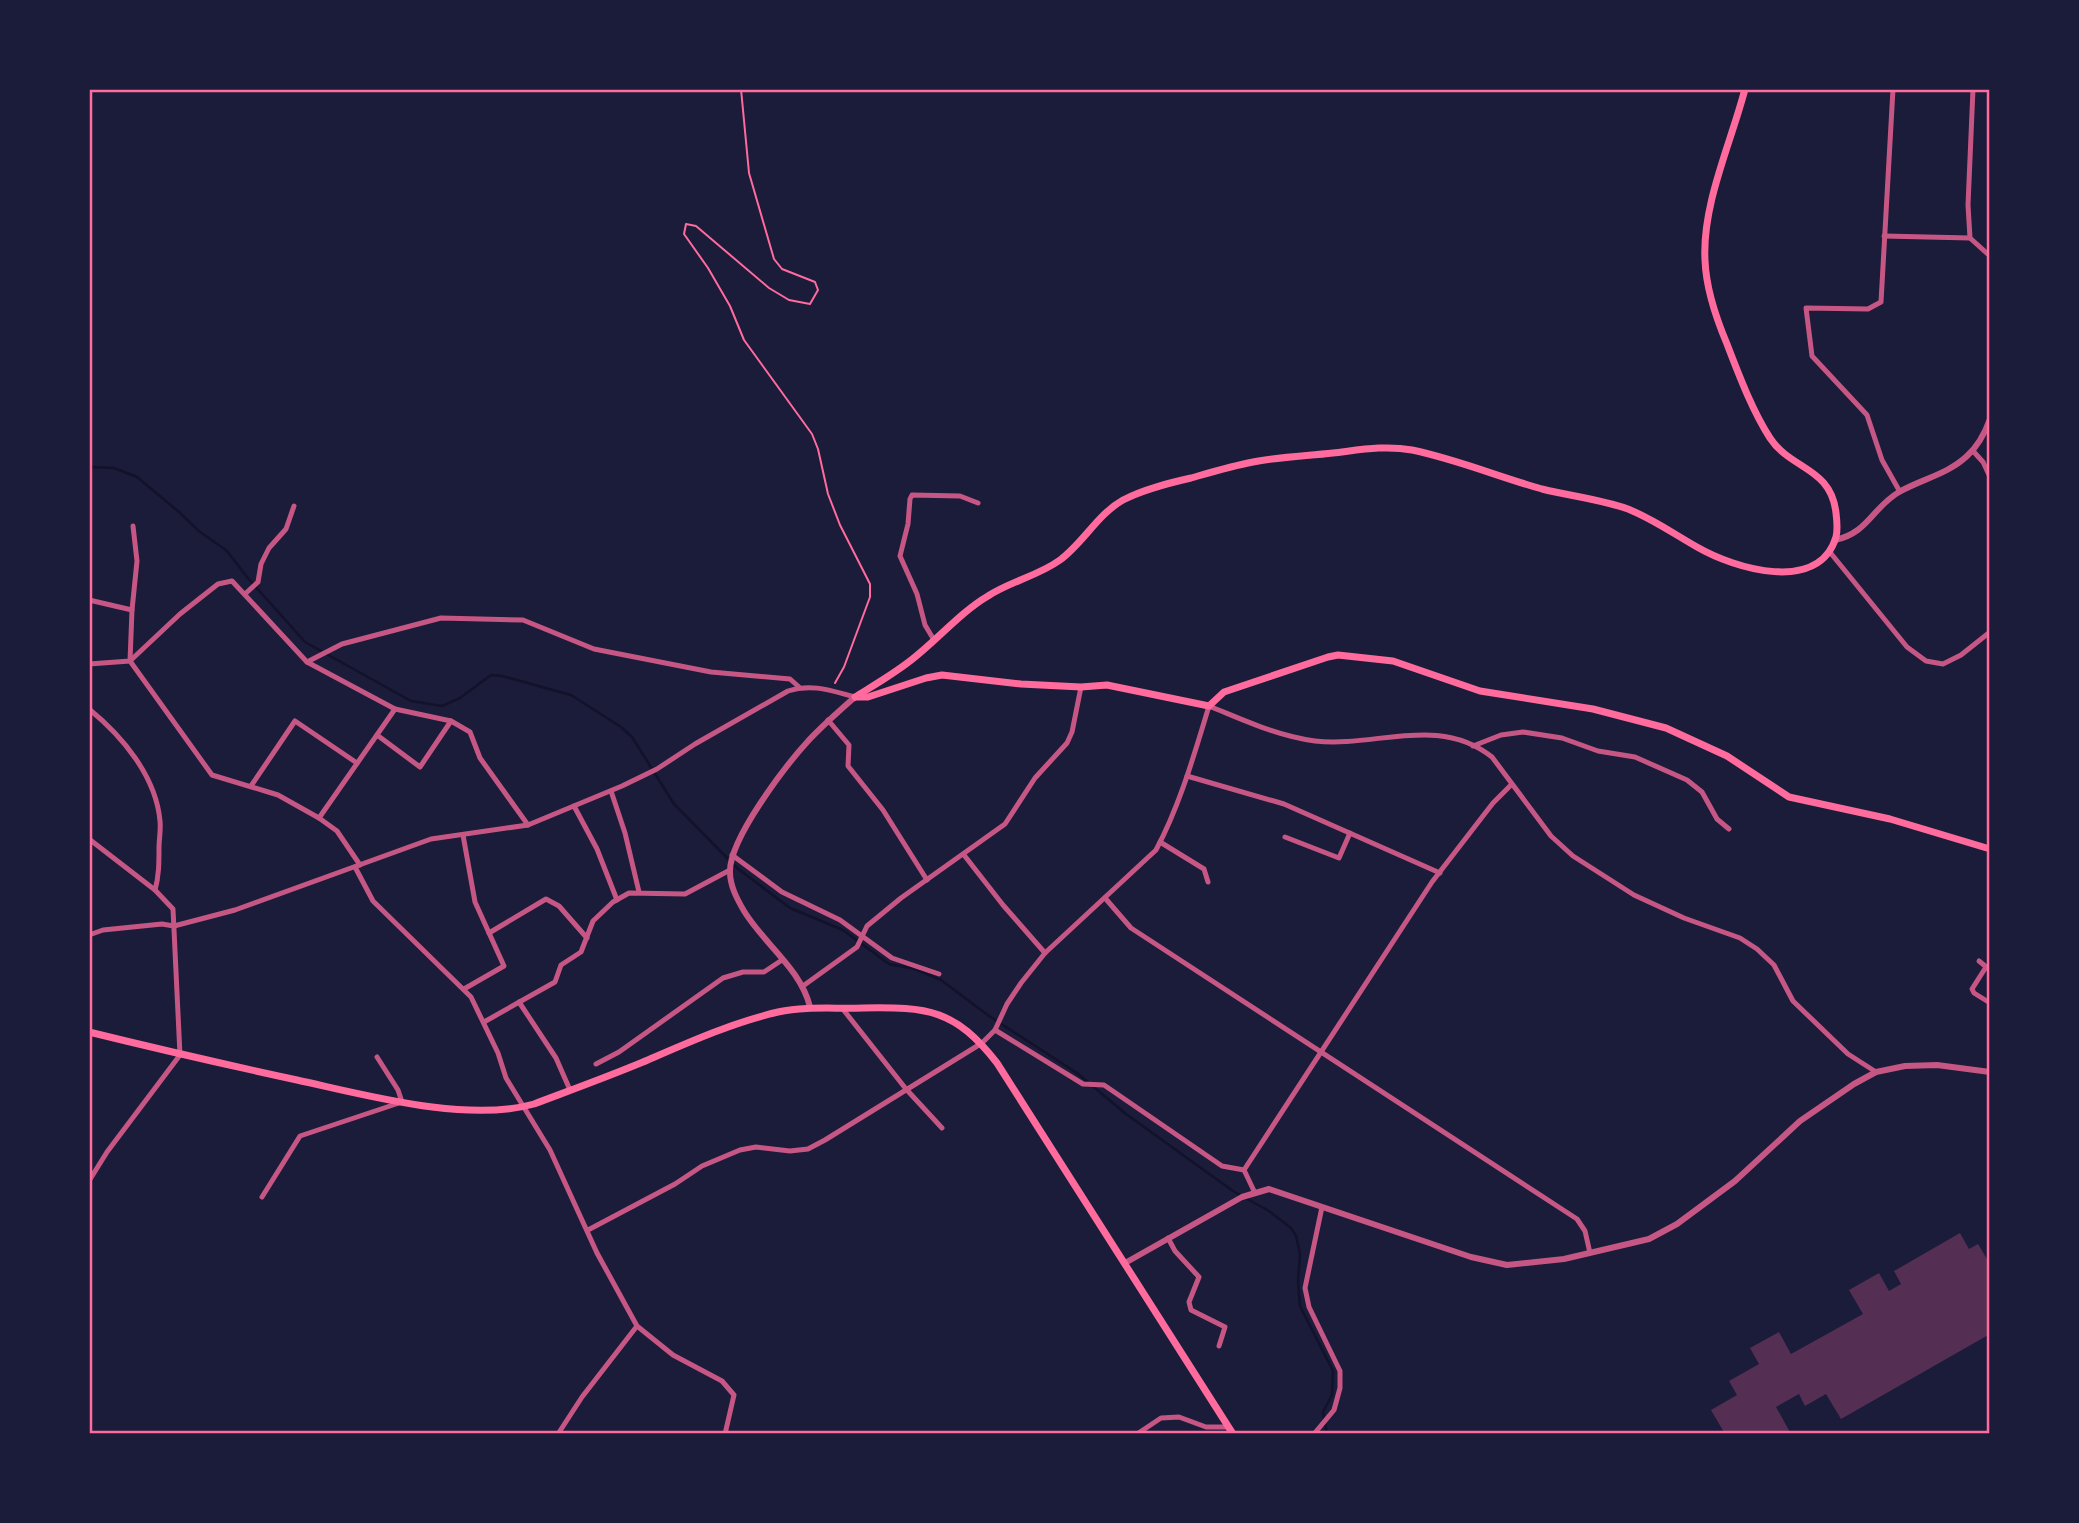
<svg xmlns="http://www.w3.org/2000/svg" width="2079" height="1523" viewBox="0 0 2079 1523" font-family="'Roboto Serif',serif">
<rect width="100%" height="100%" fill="#1b1b3a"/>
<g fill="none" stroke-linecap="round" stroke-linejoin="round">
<!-- stream -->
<polyline stroke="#12122b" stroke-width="2.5" points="89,467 114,468 137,477 179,512 199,531 227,551 247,577 305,642 411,701 442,706 460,698 491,675 502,676 571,695 621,727 632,737 674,804 737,868 790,908 843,930 889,964 915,969 941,980 989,1016 1077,1073 1126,1114 1233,1191 1269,1211 1291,1228 1296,1236 1300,1254 1298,1282 1300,1306 1333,1371 1332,1395 1323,1412 1327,1434"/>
</g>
<!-- building -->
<polygon fill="#542f53" points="1960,1233 1969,1249 1978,1244 1990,1264 1990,1334 1841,1419 1826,1394 1805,1406 1799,1394 1776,1407 1791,1434 1725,1434 1711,1410 1737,1395 1729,1381 1759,1364 1750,1348 1779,1332 1791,1354 1863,1314 1849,1290 1879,1273 1889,1291 1901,1284 1894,1271"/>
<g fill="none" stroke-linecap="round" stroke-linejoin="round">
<!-- path -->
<polyline stroke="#ff6b9d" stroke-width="2" points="741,89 749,173 774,259 782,269 815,282 818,290 810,304 789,300 769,288 696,226 686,224 684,234 708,268 730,306 744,340 812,434 818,449 828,494 840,525 870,584 870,597 844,667 835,683"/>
<!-- minor -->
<g stroke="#c65784" stroke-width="5">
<polyline points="1893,89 1881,302 1868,309 1806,308 1812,356 1867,415 1882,460 1900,492"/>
<polyline points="1973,89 1968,205 1970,238 1990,256"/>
<polyline points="1884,236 1970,238"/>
<polyline points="1973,451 1983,462 1990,477"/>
<polyline points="133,526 137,561 132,610 130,661 212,775 278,795 319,818 337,831 360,865"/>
<polyline points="1829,551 1907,647 1926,661 1943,664 1961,655 1990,632"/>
<polyline points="245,594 258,582 261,564 269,548 286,529 294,506"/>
<polyline points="89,600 132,610"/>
<polyline points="934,640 925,625 917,594 900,556 908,524 910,499 912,495 960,496 978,503"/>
<polyline points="307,662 342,644 441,618 523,620 594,649 711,672 790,679 799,687"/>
<polyline points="89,664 130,661 180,614 218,584 232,581 307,662 395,709 451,721 470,732 480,758 528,825"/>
<path d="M89 709C122 736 156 776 160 821 161 830 159 839 159 848 159 863 159 876 155 890"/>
<polyline points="828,720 849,745 848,766 883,810 927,880"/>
<polyline points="377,735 420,767 451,721"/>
<polyline points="1473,746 1501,735 1523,732 1562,738 1598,751 1635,757 1687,780 1702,792 1717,819 1729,829"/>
<polyline points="1187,776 1284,804 1440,873"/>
<polyline points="251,786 295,721 357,763"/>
<polyline points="611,791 625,833 639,892"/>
<polyline points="574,806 597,849 617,900"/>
<polyline points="319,818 395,709"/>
<polyline points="463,835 475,902 504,966 464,989"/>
<polyline points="1285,837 1339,858 1350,833"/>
<polyline points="89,839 155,890 173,909 180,1055 107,1152 89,1181"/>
<polyline points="1160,842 1204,869 1208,882"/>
<polyline points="732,855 782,892 840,920 892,958 939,974"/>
<polyline points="964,855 1003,905 1045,953"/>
<polyline points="355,867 373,901 471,997 498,1053 506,1078 550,1150 597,1253 637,1326 673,1355 722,1381 734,1395 725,1434"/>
<polyline points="1105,898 1131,928 1577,1219 1585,1231 1590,1253"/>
<polyline points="489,933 546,899 559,906 587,938"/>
<path d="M89 935 103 930 162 924 174 926 235 910 431 839 528 825 622 786 657 769 695 744 788 691C812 683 832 691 855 697"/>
<polyline points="1979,961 1990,970"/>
<polyline points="1986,967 1972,989 1974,993 1990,1003"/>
<polyline points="803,986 857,947 867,926 901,898 1005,824 1035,778 1067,743 1072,732 1081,687"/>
<polyline points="519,1002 556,1058 570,1090"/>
<polyline points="842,1008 906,1089 942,1128"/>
<polyline points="484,1022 555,982 561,965 581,952 593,921 613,902 629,893 685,894 730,870"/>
<polyline points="995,1030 1083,1084 1104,1085 1222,1166 1244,1170"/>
<polyline points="596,1064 619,1052 723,978 743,972 764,972 782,960"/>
<polyline points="1244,1170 1432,882 1493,803 1511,785"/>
<polyline points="1244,1170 1255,1193"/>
<polyline points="262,1197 300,1136 402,1102 398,1090 377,1057"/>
<path d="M588 1230 675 1184 702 1166 740 1150 756 1147 790 1151 808 1149 825 1140 982 1043 995 1030 1007 1004 1021 983 1045 953 1156 850C1180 805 1194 755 1209 706 1244 720 1277 736 1315 741 1375 748 1438 714 1492 757L1551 836 1573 856 1634 895 1684 918 1740 938 1757 949 1774 965 1793 1001 1848 1054 1876 1072"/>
<polyline points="1168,1238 1175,1251 1199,1277 1189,1302 1191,1310 1225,1327 1219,1346"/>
<polyline points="558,1434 582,1397 637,1326"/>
<polyline points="1137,1434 1161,1418 1179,1417 1206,1427 1229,1427"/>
<polyline points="1314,1434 1334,1410 1340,1388 1340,1371 1309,1307 1305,1288 1322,1207"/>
</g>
<!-- tertiary -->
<g stroke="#c65784" stroke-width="6">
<path d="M1835 540C1868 533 1872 508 1899 492 1922 479 1948 474 1967 456 1978 446 1985 433 1990 419"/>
<path d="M810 1007C801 969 764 944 744 911 737 899 730 886 730 872 729 839 786 765 809 740 823 725 839 711 855 697"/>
<polyline points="1125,1263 1242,1197 1269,1189 1471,1257 1507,1265 1564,1259 1649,1239 1677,1224 1735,1181 1800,1121 1854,1084 1876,1072 1905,1066 1937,1065 1990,1072"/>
</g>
<!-- secondary -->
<g stroke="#ff6b9d" stroke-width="7">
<path d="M855 697C876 684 897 672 915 657 940 637 961 612 988 596 1011 581 1038 576 1060 560 1083 543 1098 514 1123 500 1144 489 1169 483 1191 478 1212 472 1232 466 1253 462 1279 457 1306 456 1333 453 1359 450 1385 445 1412 450 1456 459 1499 477 1542 489 1570 496 1600 499 1628 509 1653 519 1674 534 1697 547 1735 569 1819 594 1836 537 1838 529 1837 521 1836 513 1831 467 1791 470 1770 438 1752 410 1739 375 1727 344 1716 318 1706 289 1705 260 1702 204 1731 143 1745 89"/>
<polyline points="856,697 868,697 926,678 942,675 1021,684 1081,687 1107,685 1209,706 1224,692 1328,657 1338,655 1393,661 1480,691 1593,709 1666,728 1727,756 1789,797 1890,819 1990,849"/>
<path d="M89 1032C158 1049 228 1065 297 1080 366 1095 466 1123 534 1104 571 1090 607 1077 643 1062 687 1043 731 1023 778 1012 806 1006 834 1009 863 1008 928 1007 955 1009 997 1063L1233 1434"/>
</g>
</g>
<!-- border -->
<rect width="2079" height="1523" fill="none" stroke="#1b1b3a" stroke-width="182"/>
<rect x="91" y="91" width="1897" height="1341" fill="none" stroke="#ff6b9d" stroke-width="2.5"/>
</svg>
